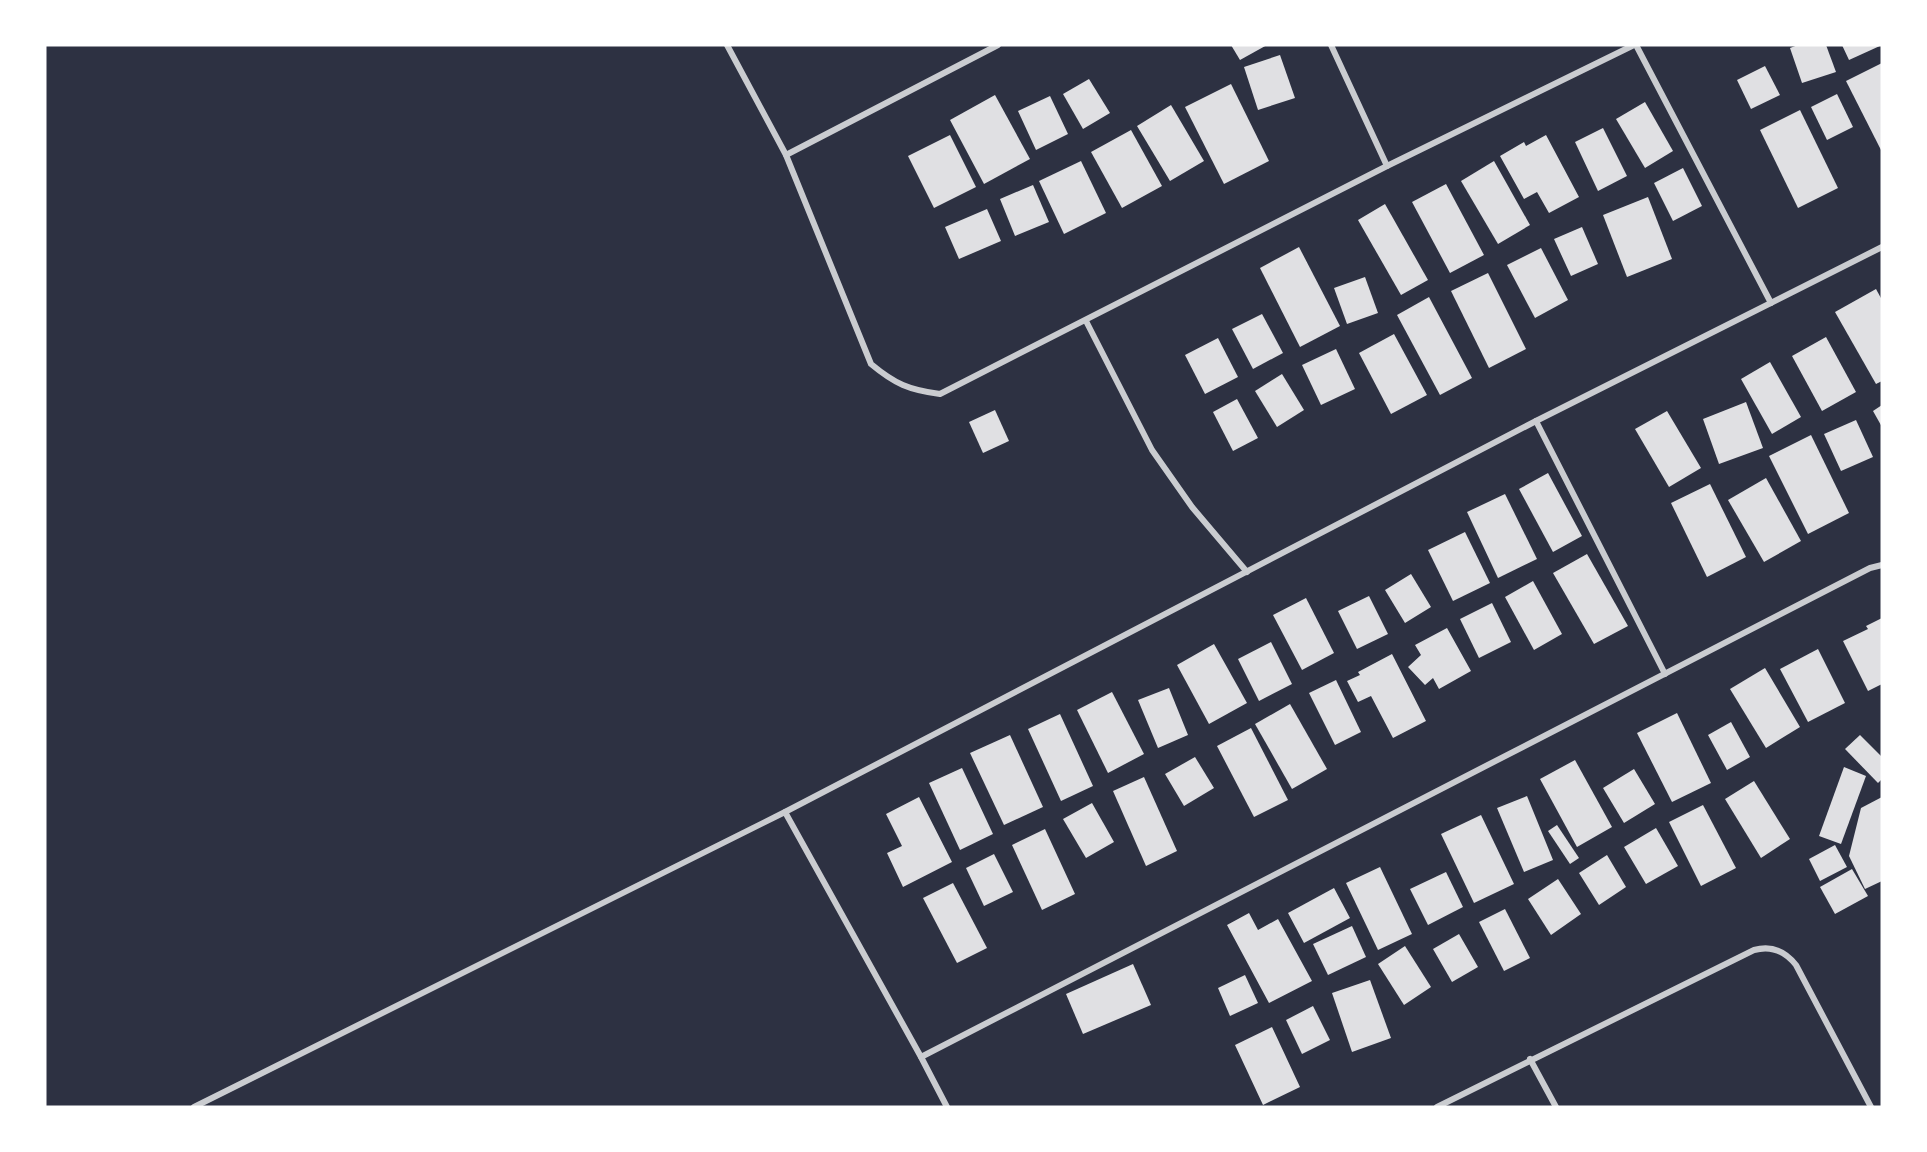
<svg xmlns="http://www.w3.org/2000/svg" width="1927" height="1152" viewBox="0 0 1927 1152" font-family="Barlow,sans-serif">
<rect width="100%" height="100%" fill="#2d3142"/>
<!-- building -->
<g fill="#e0e0e3">
<polygon points="1231,45 1267,45 1240,60"/>
<polygon points="1798,45 1826,45 1836,72 1802,83 1790,48"/>
<polygon points="1842,45 1882,45 1849,60"/>
<polygon points="1280,55 1295,98 1258,110 1244,67"/>
<polygon points="1882,63 1882,152 1846,81"/>
<polygon points="1765,66 1780,95 1751,109 1737,80"/>
<polygon points="1089,79 1110,113 1083,129 1063,94"/>
<polygon points="1231,84 1269,161 1224,184 1185,107"/>
<polygon points="1837,94 1853,127 1827,140 1811,107"/>
<polygon points="995,95 1030,159 984,184 950,120"/>
<polygon points="1050,96 1068,134 1036,150 1018,111"/>
<polygon points="1645,102 1673,151 1645,168 1616,119"/>
<polygon points="1171,105 1204,161 1170,181 1137,126"/>
<polygon points="1800,110 1838,188 1798,208 1760,130"/>
<polygon points="1603,128 1627,176 1598,191 1575,142"/>
<polygon points="1131,130 1162,186 1122,208 1091,152"/>
<polygon points="950,135 976,187 934,208 908,156"/>
<polygon points="1546,135 1579,197 1549,213 1537,192 1524,199 1500,156 1524,142 1526,146"/>
<polygon points="1081,161 1106,213 1064,234 1039,181"/>
<polygon points="1494,161 1530,225 1498,244 1461,181"/>
<polygon points="1683,168 1702,206 1673,221 1654,183"/>
<polygon points="1446,184 1484,255 1450,273 1412,202"/>
<polygon points="1033,185 1049,222 1015,236 1000,199"/>
<polygon points="1648,197 1672,259 1627,277 1603,215"/>
<polygon points="1385,204 1428,280 1401,295 1358,220"/>
<polygon points="987,209 1001,241 959,259 945,227"/>
<polygon points="1582,227 1598,264 1571,276 1554,239"/>
<polygon points="1299,247 1340,326 1300,347 1260,268"/>
<polygon points="1541,248 1568,300 1535,318 1507,265"/>
<polygon points="1488,273 1526,349 1489,368 1451,291"/>
<polygon points="1365,277 1378,313 1347,324 1334,288"/>
<polygon points="1876,289 1882,300 1882,381 1876,384 1835,312"/>
<polygon points="1429,297 1472,378 1440,395 1397,315"/>
<polygon points="1262,314 1283,353 1253,369 1232,329"/>
<polygon points="1394,334 1427,395 1391,414 1359,353"/>
<polygon points="1826,337 1856,392 1822,411 1792,356"/>
<polygon points="1218,338 1238,377 1205,394 1185,355"/>
<polygon points="1336,349 1355,389 1321,405 1302,365"/>
<polygon points="1770,362 1801,417 1772,434 1741,379"/>
<polygon points="1282,374 1304,410 1277,427 1255,391"/>
<polygon points="1237,399 1258,438 1233,451 1213,412"/>
<polygon points="1746,402 1763,448 1719,464 1703,419"/>
<polygon points="1882,405 1882,427 1873,411"/>
<polygon points="995,410 1009,441 983,453 969,422"/>
<polygon points="1667,411 1701,468 1669,487 1635,429"/>
<polygon points="1856,420 1873,457 1841,471 1824,434"/>
<polygon points="1811,435 1849,513 1808,534 1769,456"/>
<polygon points="1548,473 1582,536 1553,552 1519,489"/>
<polygon points="1766,478 1801,541 1764,562 1728,500"/>
<polygon points="1710,484 1746,557 1707,577 1671,503"/>
<polygon points="1505,494 1537,559 1498,578 1467,512"/>
<polygon points="1465,532 1490,583 1453,601 1428,550"/>
<polygon points="1587,554 1628,626 1594,644 1553,573"/>
<polygon points="1411,574 1431,607 1405,623 1385,590"/>
<polygon points="1533,581 1562,634 1534,650 1505,597"/>
<polygon points="1369,596 1388,634 1357,649 1338,611"/>
<polygon points="1306,598 1334,653 1302,670 1273,615"/>
<polygon points="1492,603 1511,642 1479,658 1460,619"/>
<polygon points="1882,618 1882,684 1868,691 1843,641 1868,629 1866,626"/>
<polygon points="1447,628 1471,671 1439,689 1433,678 1425,685 1408,667 1421,655 1415,645"/>
<polygon points="1271,642 1292,684 1259,701 1238,659"/>
<polygon points="1214,644 1247,703 1209,724 1177,665"/>
<polygon points="1818,649 1845,703 1808,722 1780,669"/>
<polygon points="1392,654 1426,721 1393,738 1371,696 1358,702 1347,681 1360,675 1358,672"/>
<polygon points="1765,668 1800,727 1766,748 1730,689"/>
<polygon points="1336,680 1361,732 1335,745 1309,693"/>
<polygon points="1169,688 1188,735 1158,748 1138,700"/>
<polygon points="1112,692 1144,754 1108,773 1077,710"/>
<polygon points="1290,704 1327,769 1292,789 1255,724"/>
<polygon points="1677,713 1711,783 1672,802 1637,733"/>
<polygon points="1060,714 1093,786 1061,801 1028,729"/>
<polygon points="1731,722 1750,757 1727,770 1708,735"/>
<polygon points="1251,728 1288,800 1254,817 1217,746"/>
<polygon points="1010,735 1043,807 1004,825 970,753"/>
<polygon points="1860,735 1882,757 1882,779 1878,783 1845,749"/>
<polygon points="1195,757 1214,788 1184,806 1165,774"/>
<polygon points="1575,760 1612,827 1577,847 1540,779"/>
<polygon points="1844,767 1866,776 1841,844 1819,836"/>
<polygon points="962,768 993,834 960,850 929,783"/>
<polygon points="1634,769 1655,804 1624,823 1603,788"/>
<polygon points="1144,777 1177,851 1146,866 1113,791"/>
<polygon points="1754,781 1790,839 1761,858 1725,799"/>
<polygon points="1527,796 1553,860 1524,872 1497,808"/>
<polygon points="919,797 952,862 903,887 887,853 902,846 886,814"/>
<polygon points="1882,797 1882,881 1865,889 1849,856 1861,808"/>
<polygon points="1092,803 1114,842 1086,858 1063,819"/>
<polygon points="1703,805 1736,868 1701,886 1669,822"/>
<polygon points="1481,815 1514,884 1474,903 1441,834"/>
<polygon points="1557,825 1579,858 1570,864 1548,831"/>
<polygon points="1656,828 1678,866 1646,884 1624,847"/>
<polygon points="1045,829 1075,894 1042,910 1012,845"/>
<polygon points="1835,845 1847,867 1820,881 1809,859"/>
<polygon points="994,854 1013,892 984,906 966,868"/>
<polygon points="1607,855 1626,887 1599,905 1579,873"/>
<polygon points="1380,867 1412,934 1378,950 1346,883"/>
<polygon points="1852,869 1868,896 1835,914 1820,887"/>
<polygon points="1446,872 1463,907 1428,925 1410,889"/>
<polygon points="1558,879 1581,914 1551,935 1528,899"/>
<polygon points="953,883 987,948 957,963 923,898"/>
<polygon points="1334,888 1350,918 1304,943 1288,913"/>
<polygon points="1505,909 1530,958 1504,971 1479,922"/>
<polygon points="1249,913 1258,930 1278,919 1312,981 1269,1003 1227,925"/>
<polygon points="1352,926 1366,957 1328,975 1313,944"/>
<polygon points="1459,934 1478,967 1452,982 1433,949"/>
<polygon points="1405,946 1431,987 1404,1005 1378,964"/>
<polygon points="1133,964 1151,1005 1083,1034 1066,994"/>
<polygon points="1245,975 1258,1003 1230,1016 1218,988"/>
<polygon points="1370,980 1391,1038 1352,1052 1332,993"/>
<polygon points="1313,1006 1330,1040 1302,1054 1286,1020"/>
<polygon points="1272,1027 1300,1087 1263,1105 1235,1045"/>
</g>
<g fill="none" stroke-linecap="round" stroke-linejoin="round">
<!-- minor -->
<g stroke="#caccd0" stroke-width="6">
<path d="M727 45 786 155 871 364C895 384 909 390 940 394L1387 166 1634 45"/>
<polyline points="1331,45 1387,166"/>
<polyline points="1636,45 1771,303"/>
<polyline points="786,155 998,45"/>
<polyline points="1086,321 1152,450 1192,507 1247,572"/>
<polyline points="1536,421 1665,674"/>
<polyline points="785,812 921,1057 947,1107"/>
<polyline points="921,1057 1870,568 1882,565"/>
<polyline points="1530,1059 1556,1107"/>
<polyline points="194,1107 785,812 1536,421 1882,247"/>
<path d="M1437 1107 1754 950C1772 945 1785 951 1796 965L1871 1107"/>
</g>
</g>
<!-- border -->
<rect width="1927" height="1152" fill="none" stroke="#ffffff" stroke-width="93"/>
</svg>
